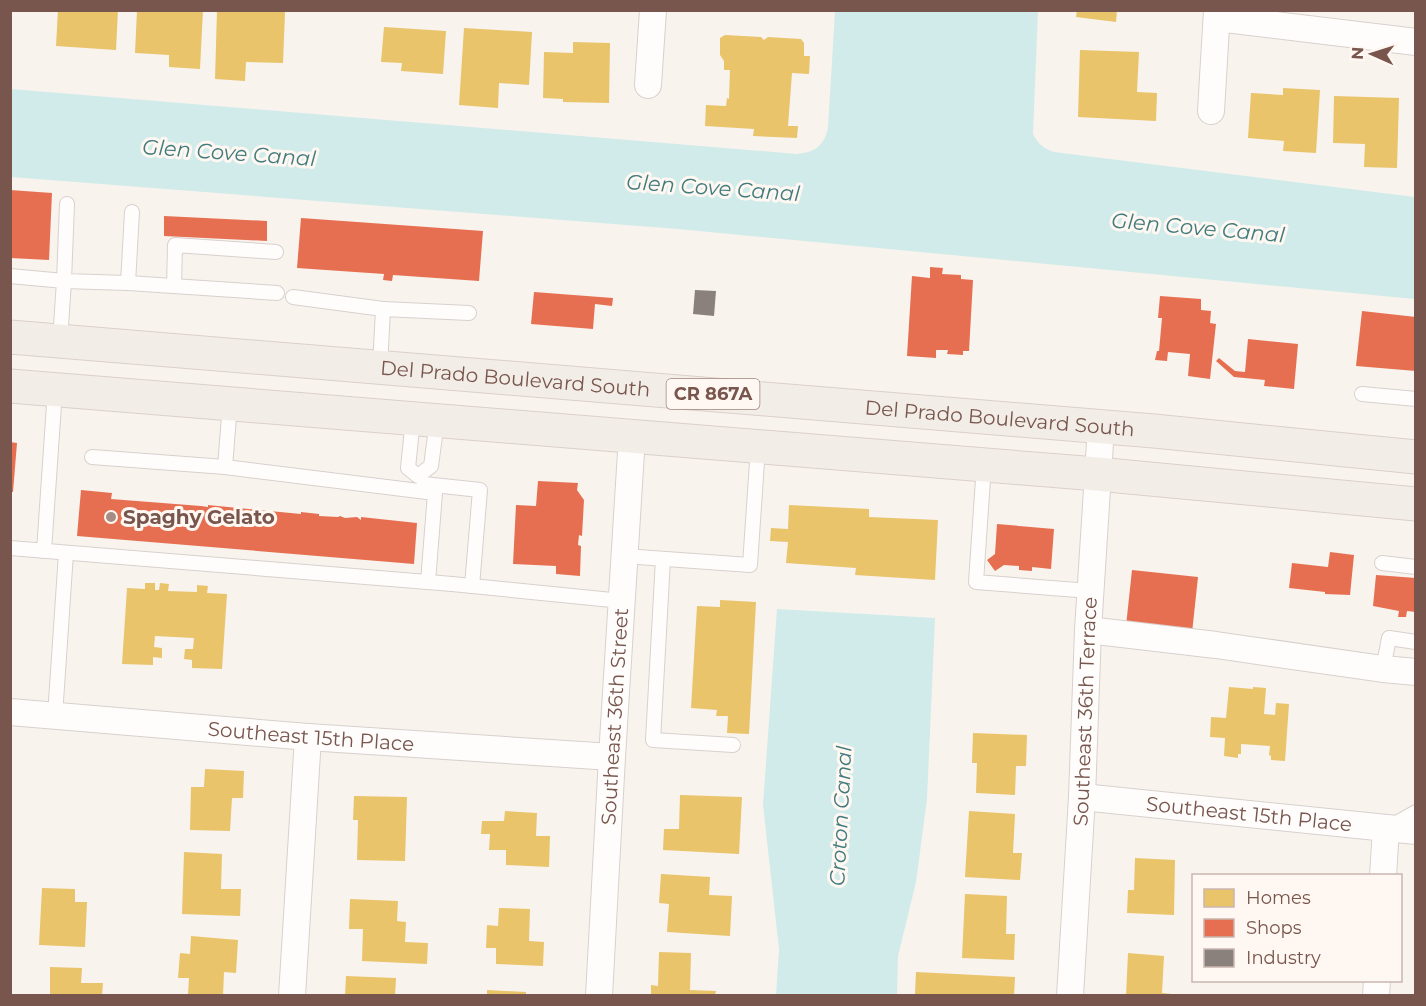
<svg xmlns="http://www.w3.org/2000/svg" width="1426" height="1006" viewBox="0 0 1426 1006" font-family="Montserrat,sans-serif">
<rect width="100%" height="100%" fill="#f9f3ee"/>
<!-- water -->
<g fill="#d0ebe9">
<path d="M835 11H1038L1033 134C1038 144 1043 148 1054 152L1415 197V299L678 229 11 177V89L797 154C815 152 824 146 828 128Z"/>
<polygon points="777,609 935,618 927,799 916,882 898,956 897,995 776,995 779,949 763,805"/>
</g>
<!-- homes -->
<g fill="#e9c46a">
<polygon points="58,10 118,10 116,50 56,46"/>
<polygon points="137,10 203,10 200,69 169,67 169,55 135,53"/>
<polygon points="217,10 285,12 283,63 246,62 245,81 215,79"/>
<polygon points="1077,10 1117,10 1116,22 1076,17"/>
<polygon points="384,27 446,31 443,74 401,71 402,63 381,62"/>
<polygon points="464,28 532,32 529,85 499,83 498,108 459,105"/>
<polygon points="725,35 761,37 764,40 768,37 801,39 804,43 804,56 810,56 809,74 792,73 788,126 798,126 797,138 753,136 754,129 705,126 706,105 726,106 727,98 729,99 730,70 724,70 724,61 720,55 720,38"/>
<polygon points="573,42 610,43 609,103 563,102 563,99 543,98 544,52 573,53"/>
<polygon points="1080,50 1139,52 1137,92 1157,93 1156,121 1078,117"/>
<polygon points="1283,88 1320,90 1316,153 1283,151 1284,141 1248,138 1251,93 1283,95"/>
<polygon points="1334,96 1399,98 1397,168 1364,167 1365,144 1333,143"/>
<polygon points="789,505 869,509 869,517 938,520 935,580 855,575 856,568 786,563 788,542 770,541 771,528 788,529"/>
<polygon points="145,583 155,583 155,590 159,590 160,583 169,584 168,591 197,592 197,585 208,586 207,593 227,594 222,669 192,668 192,660 184,659 185,649 193,649 194,638 155,636 154,647 162,648 162,658 153,657 153,665 122,664 127,588 145,589"/>
<polygon points="720,600 756,602 749,734 727,733 728,716 716,716 717,710 691,708 697,606 720,607"/>
<polygon points="1229,687 1253,689 1253,687 1266,688 1264,714 1275,715 1276,703 1289,704 1285,761 1271,760 1271,756 1269,755 1270,746 1241,744 1241,754 1238,754 1238,758 1224,756 1225,738 1210,737 1211,717 1226,718"/>
<polygon points="973,733 1027,735 1026,766 1016,766 1015,795 976,793 977,763 972,763"/>
<polygon points="205,769 244,771 243,798 232,798 230,831 190,830 191,787 204,787"/>
<polygon points="680,795 742,797 739,854 663,850 664,829 679,829"/>
<polygon points="354,796 407,797 405,861 357,860 358,820 353,820"/>
<polygon points="505,811 537,813 536,836 550,836 549,867 506,865 506,850 489,850 490,834 481,834 482,821 504,821"/>
<polygon points="969,811 1015,814 1013,853 1022,853 1020,880 965,877"/>
<polygon points="184,852 222,854 221,889 241,889 240,916 182,914"/>
<polygon points="1135,858 1175,860 1174,915 1127,913 1128,890 1134,890"/>
<polygon points="661,874 710,877 709,895 732,896 730,936 667,932 669,904 659,903"/>
<polygon points="42,888 75,889 75,902 87,902 85,947 39,945"/>
<polygon points="965,894 1007,896 1006,934 1015,934 1014,960 962,958"/>
<polygon points="350,899 398,901 397,921 406,922 405,942 428,943 427,964 362,961 363,929 349,929"/>
<polygon points="499,908 530,909 529,941 544,942 543,966 496,964 496,948 486,948 487,925 498,926"/>
<polygon points="191,936 238,940 236,973 224,972 223,996 188,994 189,978 178,978 180,953 190,954"/>
<polygon points="659,952 691,953 690,990 716,991 715,996 651,996 651,985 658,986"/>
<polygon points="1128,953 1164,956 1162,993 1172,994 1172,996 1126,996"/>
<polygon points="50,967 82,968 81,983 103,983 102,996 50,996"/>
<polygon points="916,972 1015,977 1014,996 915,994"/>
<polygon points="346,976 396,978 395,996 345,996"/>
<polygon points="487,990 526,992 526,996 487,996"/>
</g>
<!-- shops -->
<g fill="#e76f51">
<polygon points="10,190 52,193 49,260 10,258"/>
<polygon points="164,216 267,221 267,241 164,236"/>
<polygon points="301,218 483,231 479,281 393,275 392,281 383,280 384,274 297,268"/>
<polygon points="930,267 943,268 942,274 961,275 961,279 973,280 969,351 963,351 963,355 947,354 948,350 936,350 936,358 907,356 912,276 930,278"/>
<polygon points="534,292 613,298 612,306 595,304 593,329 531,324"/>
<polygon points="1160,296 1201,299 1201,310 1211,311 1210,323 1216,324 1210,379 1188,376 1190,354 1168,352 1167,361 1155,360 1157,351 1159,351 1162,318 1158,318"/>
<polygon points="1362,311 1416,317 1416,371 1356,366"/>
<polygon points="1248,339 1298,344 1294,389 1264,386 1265,380 1234,377 1216,361 1219,358 1235,371 1245,372"/>
<polygon points="10,442 17,443 13,492 10,492"/>
<polygon points="538,481 578,483 577,490 584,500 582,536 579,535 578,545 581,546 580,576 556,574 556,566 513,564 516,505 536,506"/>
<polygon points="81,490 112,493 111,499 201,506 208,507 208,505 301,514 301,512 319,514 319,516 338,517 340,516 345,518 357,517 361,520 361,517 417,523 414,564 77,536"/>
<polygon points="997,524 1054,529 1051,569 1032,567 1032,571 1019,570 1019,566 1004,565 995,571 987,560 995,554"/>
<polygon points="1330,552 1354,555 1350,595 1325,594 1325,592 1289,588 1292,563 1328,567"/>
<polygon points="1132,570 1198,577 1192,633 1126,626"/>
<polygon points="1376,575 1416,578 1416,612 1407,611 1406,617 1398,617 1399,611 1373,606"/>
</g>
<!-- industry -->
<polygon fill="#8a817c" points="695,290 716,291 714,316 693,314"/>
<g fill="none" stroke-linecap="round" stroke-linejoin="round">
<!-- service casing -->
<g stroke="#d8d0cc" stroke-width="16">
<g id="service">
<polyline points="67,204 64,281 128,283 132,212"/>
<polyline points="10,276 64,281 60,341"/>
<polyline points="128,283 277,293"/>
<polyline points="174,286 175,245 276,252"/>
<polyline points="293,297 383,309"/>
<polyline points="380,367 383,309 469,313"/>
<polyline points="1362,394 1416,399"/>
<polyline points="413,419 408,468 418,476 431,466 437,421"/>
<polyline points="92,457 225,467 435,493 428,582"/>
<polyline points="984,465 976,582 1090,591"/>
<polyline points="225,467 230,404"/>
<polyline points="424,484 480,490 472,586"/>
<polyline points="10,548 452,584 622,601"/>
<polyline points="44,551 55,390"/>
<polyline points="624,556 750,565 758,447"/>
<polyline points="663,559 653,740 733,745"/>
<polyline points="1382,563 1416,567"/>
<polyline points="1383,669 1389,638 1416,642"/>
<polyline points="55,716 66,553"/>
<polyline points="1391,826 1416,812"/>
</g>
</g>
<!-- minor casing -->
<g stroke="#d8d0cc" stroke-width="28">
<g id="minor">
<polyline points="1217,18 1416,42"/>
<polyline points="648,85 653,10"/>
<polyline points="1211,111 1217,10"/>
<polyline points="1088,630 1216,645 1383,669 1416,672"/>
<path id="s1" d="M10 712 308 737 612 757"/>
<path id="s2" d="M1082 797 1416 831"/>
<polyline points="1383,876 1386,828"/>
<polyline points="292,996 308,737"/>
<path id="s3" d="M599 996 612 757 632 436"/>
<path id="s4" d="M1070 996 1082 797 1088 630 1101 427"/>
<polyline points="1376,996 1377,980"/>
</g>
</g>
<!-- primary casing -->
<g stroke="#dacfcb" stroke-width="35">
<g id="primary">
<path id="s5" d="M10 337 1154 431 1416 457"/>
<polyline points="10,386 1097,474 1416,504"/>
</g>
</g>
<!-- service -->
<use href="#service" stroke="#fefdfc" stroke-width="14"/>
<!-- minor -->
<use href="#minor" stroke="#fefdfc" stroke-width="26"/>
<!-- primary -->
<use href="#primary" stroke="#f3ede7" stroke-width="33"/>
</g>
<!-- markers -->
<circle fill="#a58d85" stroke="#fff7f1" stroke-width="2" cx="111" cy="517" r="6"/>
<g text-anchor="middle" stroke-width="6" stroke-linejoin="round" paint-order="stroke">
<!-- shield labels -->
<rect fill="#fff7f1" stroke="#a0867e" stroke-width="1.5" x="666.5" y="379" width="93" height="30" rx="4.5"/>
<g font-size="18" font-weight="bold" fill="#78564d">
<text x="713" y="400">CR 867A</text>
</g>
<!-- street labels -->
<g font-size="20" fill="#78564d" stroke="#fff7f1">
<text dy="7" stroke="none"><textPath href="#s5" startOffset="507">Del Prado Boulevard South</textPath></text>
<text dy="7" stroke="none"><textPath href="#s5" startOffset="993">Del Prado Boulevard South</textPath></text>
<text dy="7" stroke="none"><textPath href="#s4" startOffset="285">Southeast 36th Terrace</textPath></text>
<text dy="7" stroke="none"><textPath href="#s3" startOffset="280">Southeast 36th Street</textPath></text>
<text dy="7" stroke="none"><textPath href="#s1" startOffset="302">Southeast 15th Place</textPath></text>
<text dy="7" stroke="none"><textPath href="#s2" startOffset="168">Southeast 15th Place</textPath></text>
</g>
<!-- poi labels -->
<g font-size="20" font-weight="bold" fill="#78564d" stroke="#fff7f1" text-anchor="start">
<text x="123" y="524">Spaghy Gelato</text>
</g>
<!-- water labels -->
<g font-size="21" font-style="italic" fill="#407b7d" stroke="#fff7f1">
<text transform="translate(229 153) rotate(4)" y="7">Glen Cove Canal</text>
<text transform="translate(713 188) rotate(4)" y="7">Glen Cove Canal</text>
<text transform="translate(1198 228) rotate(5)" y="7">Glen Cove Canal</text>
<text transform="translate(841 816) rotate(-87)" y="7">Croton Canal</text>
</g>
</g>
<!-- border -->
<rect width="1426" height="1006" fill="none" stroke="#78564d" stroke-width="24"/>
<!-- legend -->
<rect x="1192" y="874" width="210" height="108" fill="#fff7f1" stroke="#c9b7af" stroke-width="1.5"/>
<rect x="1204" y="889" width="30" height="18" fill="#e9c46a" stroke="#c9b7af" stroke-width="1.5"/>
<text x="1246" y="904" font-size="18" fill="#78564d">Homes</text>
<rect x="1204" y="919" width="30" height="18" fill="#e76f51" stroke="#c9b7af" stroke-width="1.5"/>
<text x="1246" y="934" font-size="18" fill="#78564d">Shops</text>
<rect x="1204" y="949" width="30" height="18" fill="#8a817c" stroke="#c9b7af" stroke-width="1.5"/>
<text x="1246" y="964" font-size="18" fill="#78564d">Industry</text>
<!-- north arrow -->
<g transform="translate(1372 54) rotate(273)" stroke="#fff7f1" stroke-width="4.5" paint-order="stroke">
<path d="M0-4.5L10 22L0 15L-10 22Z" fill="#78564d"/>
<text y="-9" font-size="16" font-weight="bold" text-anchor="middle" fill="#78564d">N</text>
</g>
</svg>
